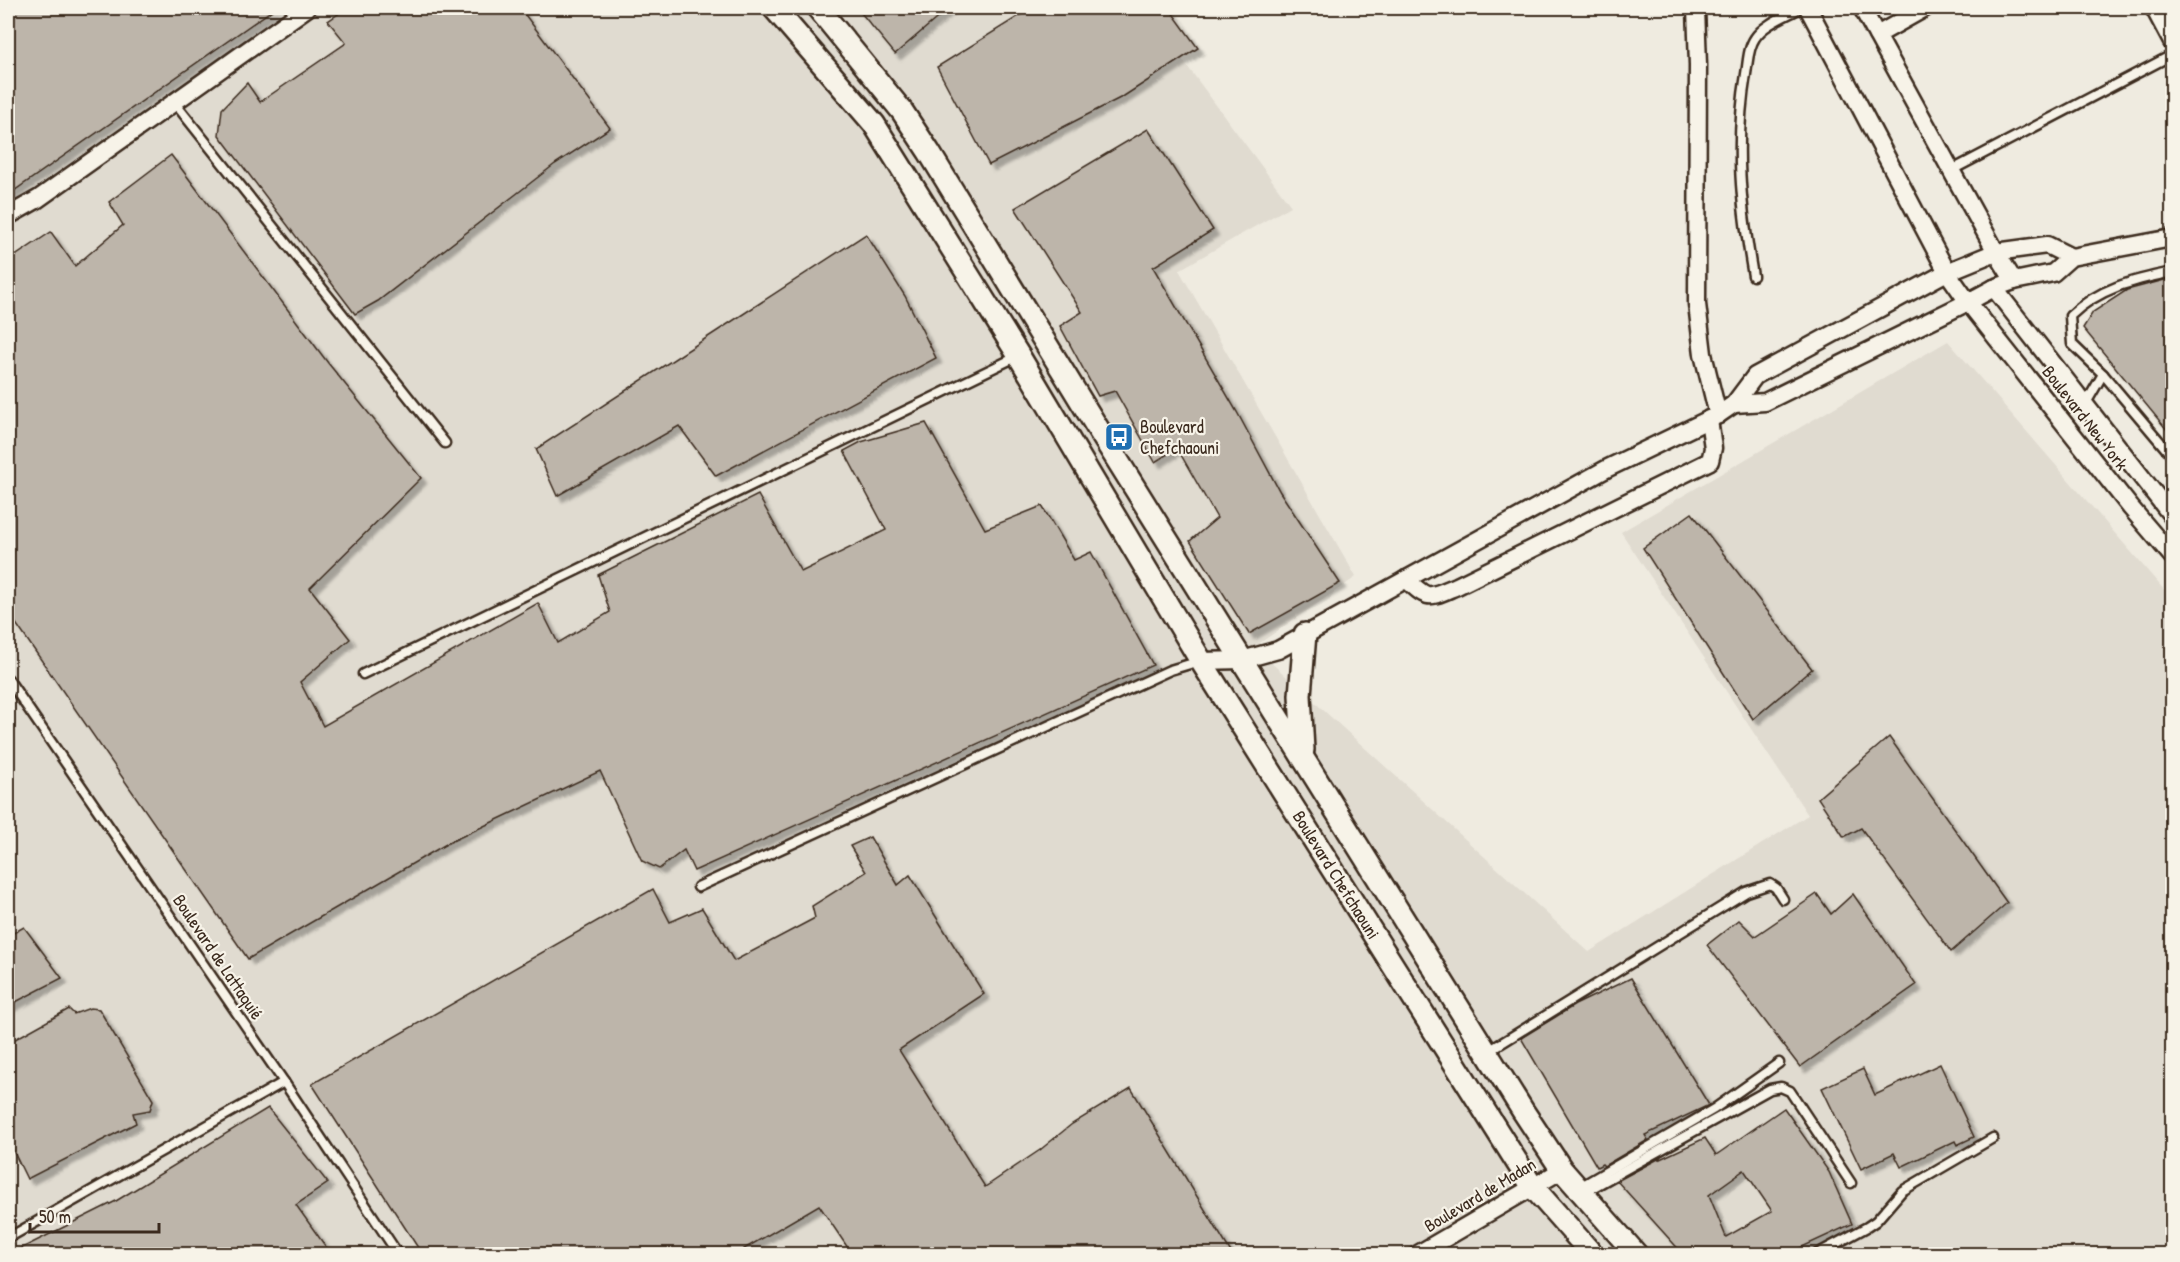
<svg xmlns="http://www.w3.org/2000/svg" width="2180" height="1262" viewBox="0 0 2180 1262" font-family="'Patrick Hand',sans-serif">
<defs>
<filter id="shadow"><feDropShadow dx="5.5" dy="5.5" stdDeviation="1.5" flood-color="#0004"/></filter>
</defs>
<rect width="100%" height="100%" fill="#efebe0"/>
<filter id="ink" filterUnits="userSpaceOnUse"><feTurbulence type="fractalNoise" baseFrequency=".0167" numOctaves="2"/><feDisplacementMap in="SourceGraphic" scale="12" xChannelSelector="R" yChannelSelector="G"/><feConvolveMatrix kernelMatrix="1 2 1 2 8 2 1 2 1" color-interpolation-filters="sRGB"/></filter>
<g filter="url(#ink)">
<!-- built -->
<polygon fill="#e0dbd0" points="8,8 1150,8 1176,51 1291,206 1179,270 1356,577 1254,647 1589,952 1808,815 1621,532 1948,341 2172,599 2172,1254 8,1254"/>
<!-- building -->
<g fill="#bdb5aa" stroke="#3b2a1e" stroke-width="1.5" fill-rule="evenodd" filter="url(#shadow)">
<polygon points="8,8 275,8 8,195"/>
<polygon points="347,8 520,8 610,128 555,164 378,301 355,314 219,135 222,109 247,83 260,102 346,43 328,21"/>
<polygon points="857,8 949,8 895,54"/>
<polygon points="1032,8 1169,8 1198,48 1124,96 989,165 937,67"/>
<polygon points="1148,129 1213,230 1153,267 1237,412 1280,492 1340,583 1249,634 1190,541 1217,518 1177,448 1155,462 1115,391 1098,396 1060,326 1082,312 1015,208"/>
<polygon points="171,155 328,363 421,478 310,588 350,639 300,682 323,726 538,603 558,643 610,612 598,575 758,495 801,572 886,530 844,451 861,442 926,423 985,529 1042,506 1074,560 1091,552 1153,665 694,871 684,850 659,869 642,861 600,771 448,843 248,959 8,612 8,261 51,232 75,266 123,225 109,202"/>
<polygon points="866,234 905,296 936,358 716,476 679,426 557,496 536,449"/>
<polygon points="2172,278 2172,436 2083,328 2093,312 2127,290"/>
<polygon points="1692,513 1812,669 1753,719 1643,548"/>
<polygon points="1889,737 2007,903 1951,952 1861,828 1844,837 1818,798"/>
<polygon points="870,837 898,885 910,875 984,994 899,1050 985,1187 1040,1150 1072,1124 1131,1088 1232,1254 852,1254 819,1205 744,1249 747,1254 422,1254 312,1084 653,889 670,922 702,908 734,961 815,918 812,906 866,872 850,846"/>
<polygon points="1817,894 1831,914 1853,894 1916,985 1800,1067 1707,945 1739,920 1755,936"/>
<polygon points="24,927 62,978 8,1006 8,936"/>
<polygon points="1631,978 1709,1105 1645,1135 1648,1140 1604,1166 1602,1164 1597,1167 1521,1038 1575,1005"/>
<polygon points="90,1008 99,1009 153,1100 150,1110 133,1113 136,1123 27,1179 8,1140 8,1043 69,1009 74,1014"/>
<polygon points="1940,1064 1974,1137 1957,1145 1955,1141 1901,1167 1894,1153 1861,1169 1822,1088 1863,1069 1875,1095"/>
<polygon points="268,1108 328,1183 296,1205 331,1254 10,1254 116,1201"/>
<path d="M1784 1108 1829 1172 1852 1224 1787 1254H1683L1617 1181 1660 1158V1159L1705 1138 1716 1155ZM1744 1170 1772 1211 1726 1237 1709 1195Z"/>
</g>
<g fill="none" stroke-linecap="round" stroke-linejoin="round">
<!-- service casing -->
<g stroke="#3b2a1e" stroke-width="13">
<g id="service">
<polyline points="174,102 445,443"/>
<polyline points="1952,170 2172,55"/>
<path d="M1753 276C1741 206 1734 146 1746 74 1748 62 1748 48 1755 38 1764 24 1786 16 1800 8"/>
<polyline points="2103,374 2172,456"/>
<path d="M2085 405 2103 374 2072 344 2070 316C2099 288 2134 280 2172 272"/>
<polyline points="363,674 1018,356"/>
<polyline points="8,679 284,1082 398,1254"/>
<polyline points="698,887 1170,670 1200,661"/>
<polyline points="1487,1052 1746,892 1770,884 1776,888 1783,899"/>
<polyline points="1578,1188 1714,1109 1779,1063"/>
<polyline points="1583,1193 1770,1089 1781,1087 1790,1091 1851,1183"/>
<polyline points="8,1238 284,1082"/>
<polyline points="1817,1254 1867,1227 1876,1221 1902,1191 1993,1138"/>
</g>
</g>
<!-- minor casing -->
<g stroke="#3b2a1e" stroke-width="21">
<g id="minor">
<polyline points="1696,8 1698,65 1697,304 1703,354 1718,415"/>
<polyline points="1808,8 1947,272 1968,302 2131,508 2172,556"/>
<polyline points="1862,8 1996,252 2014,281"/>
<polyline points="2154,8 2172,42"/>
<polyline points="1877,35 1925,8"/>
<polyline points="8,216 38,199 307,8"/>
<polyline points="1994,288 2172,516"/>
<polyline points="1734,404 1765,402 1968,302 1994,288 2014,281 2053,273 2071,257 2172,238"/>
<path d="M1406 579C1429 601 1428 598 1457 586L1710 461 1713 448 1709 419"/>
<polyline points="1201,661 1242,660 1278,650 1608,468 1718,415 1734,404 1755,376 1947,272 1996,252 2047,245 2071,257"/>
<polyline points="1418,1254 1562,1170"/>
</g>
</g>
<!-- tertiary casing -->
<g stroke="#3b2a1e" stroke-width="26">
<g id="tertiary">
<polyline points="774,8 874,124 1019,356 1201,661 1532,1186 1592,1254"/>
<polyline points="818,8 902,111 929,152 1103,437 1523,1111 1562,1170 1636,1254"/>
<polyline points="1303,750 1300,695 1305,634"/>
</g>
</g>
<!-- service -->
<use href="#service" stroke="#f7f3e8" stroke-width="8"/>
<!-- minor -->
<use href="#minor" stroke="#f7f3e8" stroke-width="16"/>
<!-- tertiary -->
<use href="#tertiary" stroke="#f7f3e8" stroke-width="21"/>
</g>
</g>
<!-- icons -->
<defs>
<g id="bus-square" transform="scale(1.5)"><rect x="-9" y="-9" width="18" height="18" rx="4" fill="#1f6fb2" stroke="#f7f3e8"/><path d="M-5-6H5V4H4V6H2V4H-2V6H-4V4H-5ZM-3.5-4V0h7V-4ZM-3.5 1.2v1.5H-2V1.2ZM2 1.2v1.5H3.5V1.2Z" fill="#fff"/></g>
</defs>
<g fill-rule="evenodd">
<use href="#bus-square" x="1119" y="437"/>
</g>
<g text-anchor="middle" stroke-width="4.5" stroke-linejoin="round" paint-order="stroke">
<!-- street labels -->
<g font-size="18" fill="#3b2a1e" stroke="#f7f3e8">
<text transform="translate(2085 418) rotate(52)" y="6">Boulevard New York</text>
<text transform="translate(1336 875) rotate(58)" y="6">Boulevard Chefchaouni</text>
<text transform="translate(218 957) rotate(56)" y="6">Boulevard de Lattaquié</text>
<text transform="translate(1480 1195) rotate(-31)" y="6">Boulevard de Madan</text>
</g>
<!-- poi labels -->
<g font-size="18" fill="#3b2a1e" stroke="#f7f3e8" text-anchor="start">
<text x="1140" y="433">Boulevard<tspan x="1140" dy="21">Chefchaouni</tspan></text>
</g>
</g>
<!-- margin -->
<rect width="2180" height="1262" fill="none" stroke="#f7f3e8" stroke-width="30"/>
<rect x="15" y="15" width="2150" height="1232" fill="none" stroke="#3b2a1e" stroke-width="2" filter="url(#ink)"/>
<!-- scale -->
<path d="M30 1223v9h129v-9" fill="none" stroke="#3b2a1e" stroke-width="3"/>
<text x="39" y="1223" font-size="18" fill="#3b2a1e" stroke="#f7f3e8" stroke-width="4.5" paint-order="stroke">50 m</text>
</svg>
